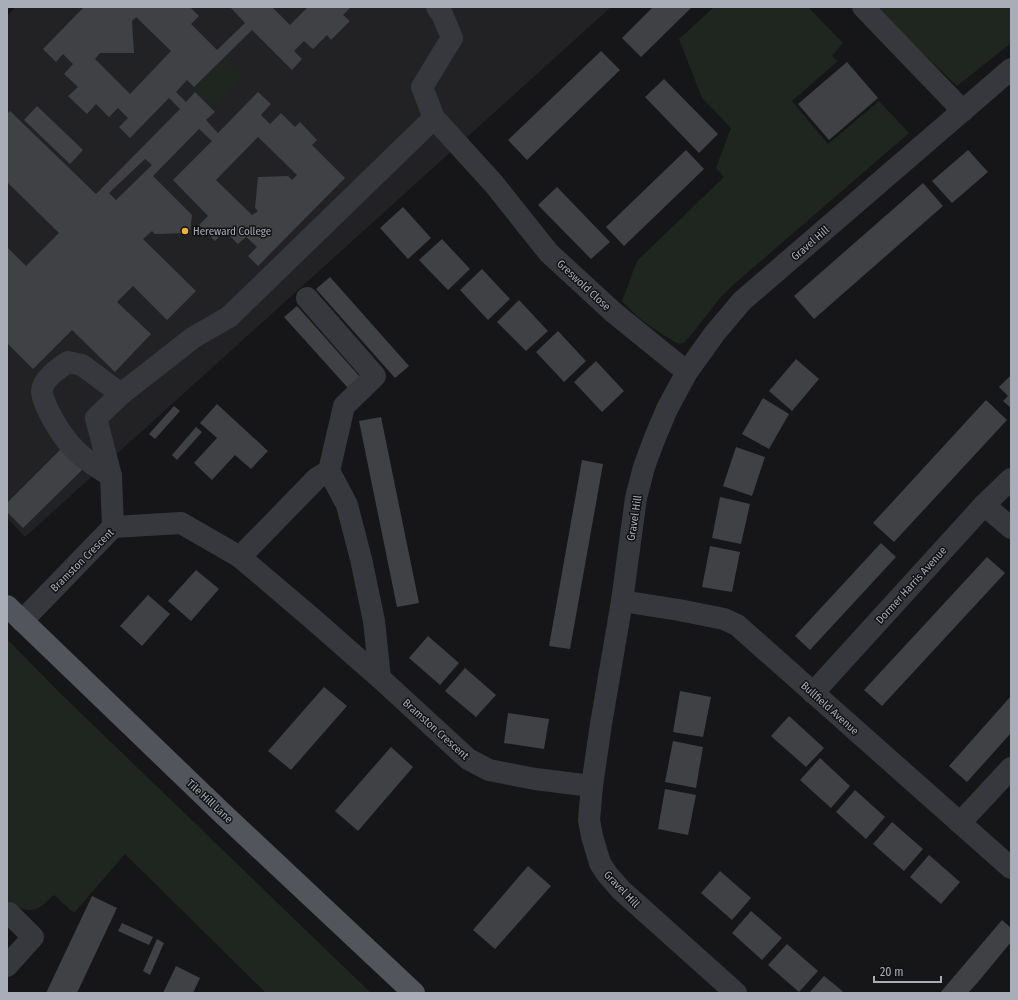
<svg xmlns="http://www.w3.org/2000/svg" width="1018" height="1000" viewBox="0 0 1018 1000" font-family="'Fira Sans Condensed',sans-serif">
<rect width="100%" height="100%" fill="#161618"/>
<!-- built -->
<polygon fill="#222225" points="16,7 611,7 25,537 7,518 7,16"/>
<!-- green -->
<g fill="#1e261f">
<polygon points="714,7 808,7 843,43 832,56 838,61 792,101 828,144 879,101 909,133 732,286 720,298 690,336 684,343 678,344 651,327 639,318 622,301 637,261 724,177 716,168 731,128 702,98 679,39"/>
<polygon points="875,7 1011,7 1011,43 957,86"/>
<polygon points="223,58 243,77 213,106 194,87"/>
<path d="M7 639 60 693 371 993H266L125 854 74 913 54 895C41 906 36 915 18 907 14 905 12 902 7 902Z"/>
</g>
<!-- building -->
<g fill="#404145" fill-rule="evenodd">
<path d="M84 7H190L199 16 191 24 217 50 245 23 230 7H274L273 8 290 25 308 7H351L343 15 350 21 331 40 327 35 313 49 304 41 294 51 302 59 292 70 252 30 194 87 187 80 176 92 186 102 195 92 215 112 206 120 218 133 258 92 271 104 261 115 270 124 281 113 295 127 300 122 317 140 312 145 345 178 258 266 248 256 257 247 246 237 238 244 225 231 215 241 199 225 208 216 173 180 212 141 199 129 153 176 192 215 190 233 155 234 152 231 143 239 196 291 167 320 133 286 117 302 151 334 115 372 72 330 33 369 7 343V247L26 266 59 233 7 182V114L10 111 96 194 180 109 169 98 130 138 119 127 128 118 118 108 109 117 96 104 87 114 68 96 78 87 64 74 73 64 63 54 56 62 43 49ZM136 17 171 51 130 94 95 59 100 53H134L132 21ZM258 137 297 175 292 180 288 176 258 177 255 208 258 211 252 215 216 180ZM145 159 152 165 116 200 109 193Z"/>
<polygon points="653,7 692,7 641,57 622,38"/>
<polygon points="601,51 620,70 527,160 508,140"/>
<polygon points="847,62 878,98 829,140 798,104"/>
<polygon points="664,79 718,134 699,153 645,97"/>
<polygon points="37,106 83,150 70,164 24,120"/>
<polygon points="686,150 704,169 624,246 606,227"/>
<polygon points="968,150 988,172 952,203 932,181"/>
<polygon points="923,183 943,206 814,319 794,296"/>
<polygon points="557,187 610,242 591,259 538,205"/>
<polygon points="403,207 431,238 408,259 380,228"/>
<polygon points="442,239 470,269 448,290 419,260"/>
<polygon points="482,269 510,299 488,320 460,290"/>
<polygon points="330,277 409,366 395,378 316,289"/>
<polygon points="519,300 548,331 526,351 497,322"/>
<polygon points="297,306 360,377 348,388 284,317"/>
<polygon points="558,331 586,361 564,382 536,352"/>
<polygon points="796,359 819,379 792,411 769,391"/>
<polygon points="596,361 624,391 602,412 574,382"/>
<polygon points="1011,375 1011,408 1003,401 1008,396 999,387"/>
<polygon points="763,398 789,414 769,449 742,434"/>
<polygon points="986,400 1007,420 894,542 873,523"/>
<polygon points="217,404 268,451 251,469 235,455 212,480 194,463 217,438 200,423"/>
<polygon points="174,406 180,411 155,439 149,434"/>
<polygon points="381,417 419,603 397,607 359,421"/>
<polygon points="196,427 202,432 177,460 172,455"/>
<polygon points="736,447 765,457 752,496 723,486"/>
<polygon points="62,448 83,469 23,528 7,512 7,503"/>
<polygon points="582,460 603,464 570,649 549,646"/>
<polygon points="720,497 750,504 741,544 712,538"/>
<polygon points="881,543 896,557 810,650 795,636"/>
<polygon points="710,546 740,552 732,592 702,587"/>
<polygon points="987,557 1005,573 882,706 864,690"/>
<polygon points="196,570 219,589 191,621 168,601"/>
<polygon points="148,595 170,614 142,646 120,626"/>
<polygon points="428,636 459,663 440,685 409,658"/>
<polygon points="465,668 496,695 476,717 445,691"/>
<polygon points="324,687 347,706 291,770 268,751"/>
<polygon points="680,691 711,697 703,737 673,732"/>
<polygon points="1011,696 1011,733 967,782 949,766"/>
<polygon points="508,713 549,719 544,749 504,743"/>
<polygon points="789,716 824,748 806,767 771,736"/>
<polygon points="673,741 703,747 696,788 665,782"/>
<polygon points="391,747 413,767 358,831 335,811"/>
<polygon points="820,758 850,786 831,808 800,780"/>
<polygon points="665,789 696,795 688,835 658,829"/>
<polygon points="855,790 885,817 866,839 836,812"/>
<polygon points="892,822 923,849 904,871 873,844"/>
<polygon points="929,855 960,882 941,904 910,877"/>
<polygon points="528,866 551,886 495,949 473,930"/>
<polygon points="720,871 751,898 732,920 701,893"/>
<polygon points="92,896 117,908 77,993 46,993"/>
<polygon points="751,911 782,938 762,960 732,933"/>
<polygon points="1002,920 1011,928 1011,942 978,982 968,993 940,993"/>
<polygon points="122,923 153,937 149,945 118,931"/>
<polygon points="157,939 164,943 150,975 143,971"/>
<polygon points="787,944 818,971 799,992 768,965"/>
<polygon points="176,966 200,978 193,993 163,993"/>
<polygon points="824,976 840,989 844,993 809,993"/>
</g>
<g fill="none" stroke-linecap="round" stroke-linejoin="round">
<!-- minor -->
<g stroke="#37383d" stroke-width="22">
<polyline points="863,7 963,111"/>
<polyline points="434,118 422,87 452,38 442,14 437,7"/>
<polyline points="307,298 375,376 344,406 329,471"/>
<path d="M111 476C103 471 95 466 87 460 70 448 58 430 49 412 46 406 42 398 42 391 42 380 59 368 68 362L82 365 121 394"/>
<polyline points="984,505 1011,528"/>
<polyline points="113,527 111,476 96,418 121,394 194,337 229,317 434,118 494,184 549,253 613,312 687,372"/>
<polyline points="240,557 317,478 329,471 347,505 361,559 374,621 380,678"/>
<polyline points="622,601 679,610 724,619 737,625 1011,868"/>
<polyline points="22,621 113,527 181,523 240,557 314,620 380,678 468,759 489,770 535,779 592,786"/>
<polyline points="813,693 984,505 1011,479"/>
<polyline points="960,823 1011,768"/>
<polyline points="7,966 33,937 9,913"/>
<polyline points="736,993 621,890 607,874 600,863 592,836 589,820 592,786 601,724 622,601 636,498 644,467 654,440 667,409 687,372 715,333 742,301 1011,69"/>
</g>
<!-- major -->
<polyline stroke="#53555c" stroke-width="22" points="7,606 221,812 414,993"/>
</g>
<!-- markers -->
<circle fill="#f2b134" stroke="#111113" stroke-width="1.5" cx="185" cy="231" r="4"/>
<g text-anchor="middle" stroke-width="3" stroke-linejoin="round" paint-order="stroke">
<!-- poi labels -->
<g font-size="11" fill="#a8adb8" stroke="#111113" text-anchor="start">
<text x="193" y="235">Hereward College</text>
</g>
<!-- street labels -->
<g font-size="11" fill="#a8adb8" stroke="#111113">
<text transform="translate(810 243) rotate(-41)" y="4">Gravel Hill</text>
<text transform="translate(584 285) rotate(43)" y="4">Greswold Close</text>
<text transform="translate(634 518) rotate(-81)" y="4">Gravel Hill</text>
<text transform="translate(82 560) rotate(-45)" y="4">Bramston Crescent</text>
<text transform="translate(911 585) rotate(-48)" y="4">Dormer Harris Avenue</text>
<text transform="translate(830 708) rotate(42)" y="4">Bullfield Avenue</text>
<text transform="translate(436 729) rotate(42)" y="4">Bramston Crescent</text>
<text transform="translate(210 801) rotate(43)" y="4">Tile Hill Lane</text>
<text transform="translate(622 889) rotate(46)" y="4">Gravel Hill</text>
</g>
</g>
<!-- border -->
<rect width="1018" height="1000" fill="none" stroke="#a8adb8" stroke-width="16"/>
<!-- scale -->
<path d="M874 976v6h67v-6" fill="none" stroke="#a8adb8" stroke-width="2"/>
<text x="880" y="976" font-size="12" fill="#a8adb8" stroke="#111113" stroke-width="3" paint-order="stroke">20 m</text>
</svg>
